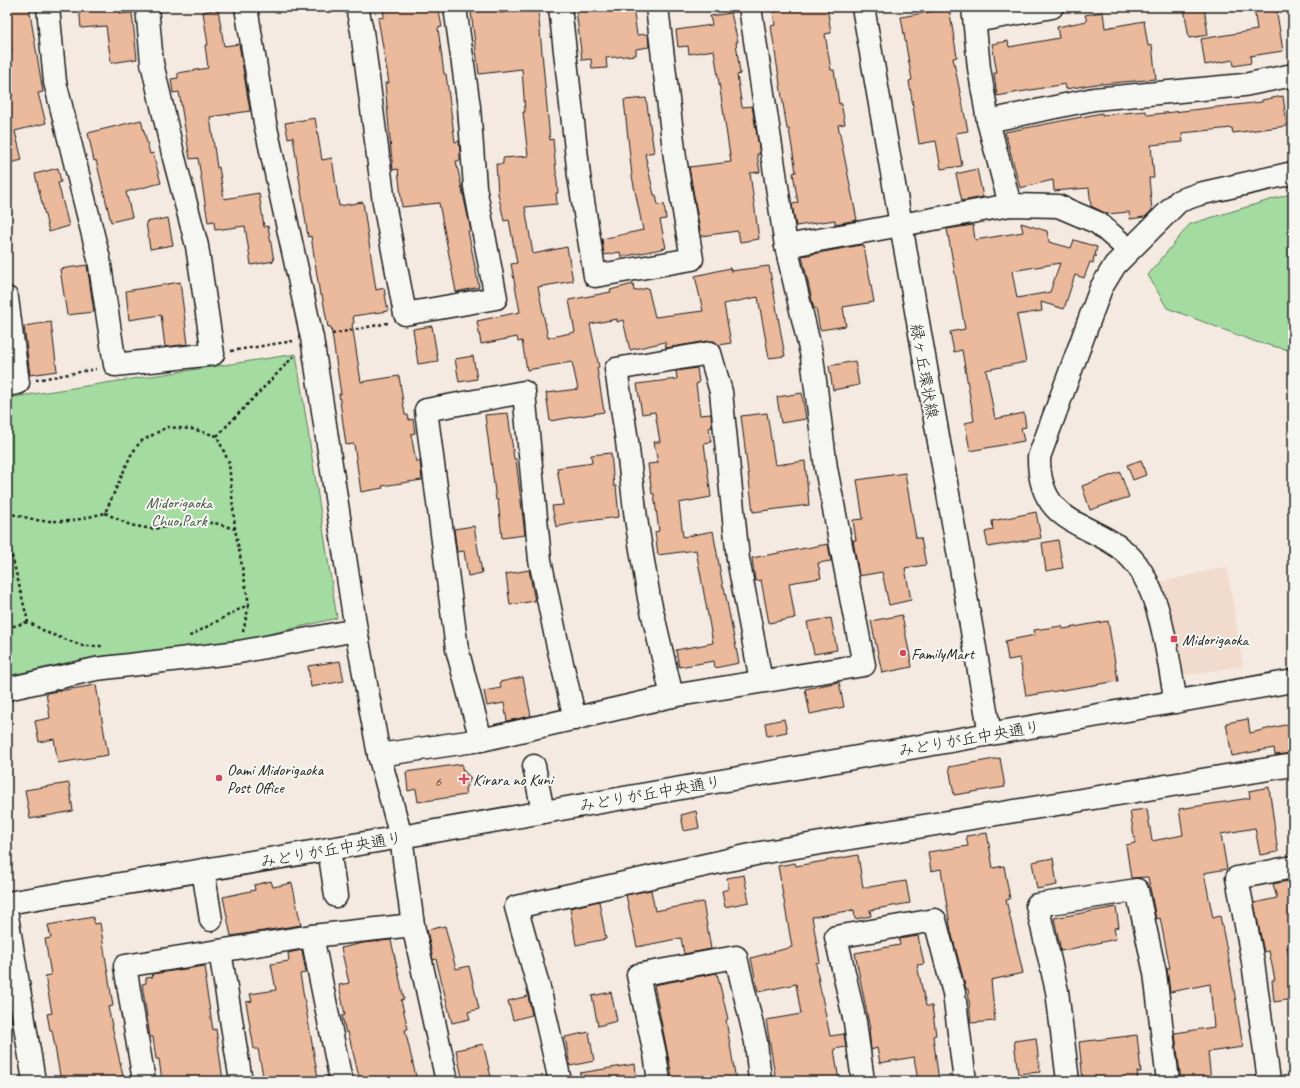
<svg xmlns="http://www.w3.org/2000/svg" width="1300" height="1088" viewBox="0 0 1300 1088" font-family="Caveat,'Klee One',sans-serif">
<rect width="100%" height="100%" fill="#f4eae1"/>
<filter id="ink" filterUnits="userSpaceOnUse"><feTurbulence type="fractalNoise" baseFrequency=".025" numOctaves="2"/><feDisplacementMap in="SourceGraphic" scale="8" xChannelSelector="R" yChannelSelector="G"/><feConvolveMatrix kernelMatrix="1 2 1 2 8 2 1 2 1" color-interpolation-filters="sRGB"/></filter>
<g filter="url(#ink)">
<!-- built -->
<polygon fill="#f1dbcc" points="1227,567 1243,666 1180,676 1171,611 1160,582"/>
<!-- green -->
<g fill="#a3dba0" stroke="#607c5e">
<polygon points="1293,193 1293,351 1256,342 1167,308 1148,275 1190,224"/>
<polygon points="296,354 337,618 228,644 94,657 7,676 7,398"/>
</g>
<!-- building -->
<g fill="#ebb99c" stroke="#1c1c1c" fill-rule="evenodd">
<polygon points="11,7 29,7 43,92 38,93 46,123 15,131 22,160 7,164 7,54 12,53 7,15 12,14"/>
<polygon points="79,7 119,7 120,14 132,13 137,59 111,63 106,26 81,28"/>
<polygon points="383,7 438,7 442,27 438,28 444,74 446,74 455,142 459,141 460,152 460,161 456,161 471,231 468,231 479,287 456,292 439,203 402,207 398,169 393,170 391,151 385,83 389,83 378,18 384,17"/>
<polygon points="594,7 633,7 637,35 648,34 649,47 636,49 636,55 606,58 607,68 592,69 591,59 582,60 576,9"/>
<polygon points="803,7 827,7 831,33 825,34 831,70 834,70 839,104 841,103 845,124 838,125 857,220 835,224 835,220 796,226 792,204 798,203 793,173 796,172 789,129 787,129 771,26 775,25 773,12"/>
<polygon points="933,7 949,7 957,57 953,58 968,131 956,133 962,166 941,169 936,141 919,144 909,81 912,80 901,17 934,11"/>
<polygon points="1193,7 1204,7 1208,35 1189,38 1184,8"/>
<polygon points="1254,7 1276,7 1283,51 1250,56 1251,63 1234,66 1233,60 1205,65 1201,39 1257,30"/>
<polygon points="499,8 500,13 538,9 550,140 553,139 558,193 556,193 557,204 525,207 533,254 567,247 573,281 538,287 548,338 575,332 569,300 611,292 610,290 633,284 634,291 648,288 655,317 703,311 695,276 730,268 731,271 769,266 785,356 769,358 758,297 724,304 731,343 719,345 714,341 708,341 666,348 665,342 630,350 623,320 617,322 617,319 590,324 599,367 597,368 604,412 550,421 546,393 578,389 572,362 527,370 522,341 518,342 517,337 481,344 477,321 520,312 511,264 517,263 509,220 504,221 498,193 496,164 503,164 503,158 528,156 523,112 525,112 522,69 479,74 471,12"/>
<polygon points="218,9 224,46 239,44 250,111 210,117 217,168 219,167 224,199 259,193 264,227 268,226 274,261 251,265 245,226 215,230 214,221 208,222 198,158 190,159 179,92 173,93 171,79 178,78 178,73 208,68 205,45 208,45 203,12"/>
<polygon points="1103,12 1105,28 1144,21 1148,46 1152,45 1156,79 1102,84 1102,83 1066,89 1065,84 997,96 994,73 997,73 992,44 1008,41 1009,47 1059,38 1057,27 1087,21 1085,15"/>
<polygon points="731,13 738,42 736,42 740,74 737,75 742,107 752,106 760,154 757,154 760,172 750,173 759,239 740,242 738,231 701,236 689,167 731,162 714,50 689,54 688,46 678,47 676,30 712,25 710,16"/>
<polygon points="1283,96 1287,126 1233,133 1232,128 1182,133 1183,142 1151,145 1154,178 1149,178 1152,210 1145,217 1130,219 1129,212 1107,214 1091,206 1089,188 1054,191 1053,180 1020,188 1005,132 1102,113 1102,115 1146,111 1147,115 1262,102 1262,100"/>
<polygon points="646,98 654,152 645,154 654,195 656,195 658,205 664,204 666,219 660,220 666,248 621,257 620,252 604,255 602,239 643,230 632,176 624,100"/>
<polygon points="315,118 322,160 332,158 339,206 363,202 376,290 384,288 388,311 353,316 354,323 352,324 361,382 399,376 405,415 408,415 409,420 413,419 415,433 411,434 416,462 420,461 422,480 382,486 383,488 361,492 354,444 346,445 339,394 341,394 331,327 328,327 322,295 320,295 311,236 308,237 293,137 288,138 285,123"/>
<polygon points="141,120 150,154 153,153 161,183 126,192 132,217 111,222 96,160 94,161 88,133"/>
<polygon points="58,168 61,182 58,183 69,226 49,232 35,174"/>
<polygon points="977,169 983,197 962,201 956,174"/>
<polygon points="168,218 173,245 150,249 146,222"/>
<path d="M1021 223 1047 231 1049 242 1071 248 1074 240 1097 247 1095 255 1097 256H1094L1093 263 1090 262 1084 278 1075 275 1064 309 1041 302 1042 311 1017 315 1026 362 986 370 995 419 1024 413 1026 427 1021 428 1024 441 970 451 965 423 974 421 962 350 954 352 950 332 965 329 947 229 973 225 975 240 1023 232ZM1060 263 1050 292 1017 298 1012 271Z"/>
<polygon points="861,245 864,246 874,302 843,307 846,326 820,330 816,308 814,309 802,256"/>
<polygon points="87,265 94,312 67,315 60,269"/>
<polygon points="180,282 188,344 165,347 161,315 129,320 126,291"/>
<polygon points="51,322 57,371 30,375 24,326"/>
<polygon points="432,326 438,361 418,364 413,329"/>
<polygon points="473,356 477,379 459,382 455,359"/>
<polygon points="855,361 859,385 833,390 829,366"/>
<polygon points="697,368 699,383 696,384 700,415 711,414 712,427 709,428 711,442 704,443 711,497 679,503 683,537 713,531 723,587 724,587 739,663 715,668 714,661 679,667 676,650 713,643 696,550 658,555 655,532 659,531 654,494 652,494 648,464 658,463 654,442 660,442 655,412 642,414 637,384 677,379 676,371"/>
<polygon points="802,393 806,419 781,423 777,397"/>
<polygon points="508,413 514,459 516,459 525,535 502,538 498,500 496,500 485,415"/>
<polygon points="767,413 775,465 805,461 809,505 753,512 741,416"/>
<polygon points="611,453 614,486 616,486 619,517 580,522 556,527 552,506 563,505 557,468 592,463 591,455"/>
<polygon points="1141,460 1146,475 1133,480 1127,465"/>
<polygon points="1120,472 1129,497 1090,510 1082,486"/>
<polygon points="905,473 916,538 921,538 926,565 905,568 911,600 889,605 882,572 859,576 853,540 856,540 853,520 863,519 857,480"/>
<polygon points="1036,512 1041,538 988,547 985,532 993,530 992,521"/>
<polygon points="474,526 482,573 468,576 464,551 457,552 454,529"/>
<polygon points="1058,540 1063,568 1046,571 1042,543"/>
<polygon points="828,544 831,561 818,563 821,578 789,583 795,618 769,623 761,580 755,581 752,558"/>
<polygon points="529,570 535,601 510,605 506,574"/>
<polygon points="902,615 912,667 882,673 871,621"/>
<polygon points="831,618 837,650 814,654 807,622"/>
<polygon points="1108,621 1118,681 1026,696 1020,658 1008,660 1005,641 1035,635 1034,630 1062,626 1063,629"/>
<polygon points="340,661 344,681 311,687 308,666"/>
<polygon points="523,677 531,716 507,721 504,703 487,706 484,691 501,688 500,682"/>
<polygon points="839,682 844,707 810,714 805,689"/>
<polygon points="96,685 108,755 58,763 54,739 39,742 35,721 50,718 46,693"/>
<polygon points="784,719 787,732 767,736 765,723"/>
<polygon points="1248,719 1250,733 1289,724 1291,733 1293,732 1293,753 1275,755 1274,748 1232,756 1226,723"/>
<polygon points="1000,758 1005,787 954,795 949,767"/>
<polygon points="462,764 462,769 471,778 465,789 466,795 418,802 416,789 408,791 406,772"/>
<polygon points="69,783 73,811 30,819 25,790"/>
<polygon points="1269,787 1278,852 1260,855 1255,828 1221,834 1227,869 1204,873 1213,918 1220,916 1231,971 1243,1047 1208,1052 1211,1081 1181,1081 1175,1033 1214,1027 1210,984 1170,992 1167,968 1170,968 1160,918 1156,919 1148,877 1131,878 1126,845 1135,843 1130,811 1147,809 1152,841 1183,835 1179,809 1250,798 1249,791"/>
<polygon points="696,811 699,828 684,831 681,815"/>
<polygon points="987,833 993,868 1004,866 1010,899 1006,900 1023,973 991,980 995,1021 971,1023 968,989 966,989 951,931 941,869 931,871 928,852 968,846 966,836"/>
<polygon points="858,855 863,888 906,881 910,903 870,910 871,916 855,919 854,910 812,917 820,962 816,963 819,982 830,1036 844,1034 846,1047 834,1049 839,1081 776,1081 766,1020 801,1014 796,984 758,992 751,958 792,947 778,866 795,863 796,866"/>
<polygon points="1053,858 1057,885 1037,889 1032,862"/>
<polygon points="744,875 749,902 725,907 722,891 729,889 727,878"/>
<polygon points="1293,880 1293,946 1287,947 1293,972 1293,999 1274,1002 1272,980 1275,980 1269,951 1264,952 1254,903 1277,898 1273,884"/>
<polygon points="271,881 273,887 292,883 301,925 231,936 223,897 255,890 254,885"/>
<polygon points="651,890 655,911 703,902 711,949 684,954 681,938 637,947 626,895"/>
<polygon points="599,901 606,939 576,945 570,908"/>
<polygon points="1116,907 1119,927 1114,928 1116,939 1061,951 1054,918"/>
<polygon points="93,917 95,924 100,923 113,1006 108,1007 123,1076 97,1081 61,1081 52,1030 50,1030 47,1014 52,1013 45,976 51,975 45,939 51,938 48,925"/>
<polygon points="445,926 456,969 469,966 479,1009 468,1012 470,1019 452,1023 436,959 433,960 427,930"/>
<polygon points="918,936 924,964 917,965 926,1006 932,1006 936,1035 933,1036 939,1081 918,1081 914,1057 880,1063 877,1048 871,1050 869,1029 870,1029 855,953 894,946 900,945 899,939"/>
<polygon points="391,940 404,999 401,1000 408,1029 405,1030 417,1081 360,1081 348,1032 346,1033 342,1016 345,1015 339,985 349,983 341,948 363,943"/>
<polygon points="302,950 306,973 300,974 318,1078 308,1079 308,1081 264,1081 258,1049 254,1049 246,1002 252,1001 250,994 276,990 271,964 289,961 288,953"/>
<polygon points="205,966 207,980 205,980 213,1030 216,1029 223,1081 162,1081 159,1059 156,1059 153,1037 150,1037 142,984 146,983 146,978 153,977 152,974"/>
<polygon points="717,973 728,1019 726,1020 736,1081 673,1081 654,985"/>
<polygon points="611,992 617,1021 598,1026 592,996"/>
<polygon points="528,996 532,1015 513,1020 508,1001"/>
<polygon points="589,1032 594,1061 570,1066 565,1037"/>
<polygon points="1137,1035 1141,1072 1137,1072 1138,1081 1083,1081 1079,1042"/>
<polygon points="1036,1038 1040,1072 1018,1074 1014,1041"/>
<polygon points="483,1044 492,1081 463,1081 456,1050"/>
<polygon points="635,1064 637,1081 581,1081 580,1073"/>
</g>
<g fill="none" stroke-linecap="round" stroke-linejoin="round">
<!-- minor casing -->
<g stroke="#1c1c1c" stroke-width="25">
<g id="minor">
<polyline points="48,7 55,82 99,259 115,365 213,354 197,246 174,158 152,63 147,7"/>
<polyline points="246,7 265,123 312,338 356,630 379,755 401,837 413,925 447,1081"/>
<polyline points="357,7 362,31 384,203 405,314 496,298 475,187 469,107 455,7"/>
<polyline points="560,7 579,176 595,276 692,259 675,158 657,7"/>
<polyline points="863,7 990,734"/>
<polyline points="973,7 979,68 988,121 1010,205"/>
<polyline points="975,21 1052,7"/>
<polyline points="988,121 1094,99 1244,85 1293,75"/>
<polyline points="786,246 1010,205 1058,206 1098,223 1129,250"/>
<polyline points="7,298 18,383 7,385"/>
<polyline points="7,689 96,669 239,652 356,630"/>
<polyline points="672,696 649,598 636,519 627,441 616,369 710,353 721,392 738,559 761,681"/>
<path d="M1176 702C1168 660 1163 607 1141 571 1109 518 1038 537 1039 457L1101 288 1115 265 1179 201 1199 194 1293 173"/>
<polyline points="481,740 457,649 426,410 524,392 540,560 557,642 575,719"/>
<polyline points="379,755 481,740 672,696 864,665 826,468 812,357 786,246 750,7"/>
<polyline points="534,766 543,812"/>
<polyline points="329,849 336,896"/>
<polyline points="203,870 211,920"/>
<polyline points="7,903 401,837 1293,681"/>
<polyline points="7,916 34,1081"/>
<polyline points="312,936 341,1081"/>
<polyline points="220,951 241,1081"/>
<polyline points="144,1081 125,966 312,936 413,925"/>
<polyline points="560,1081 540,992 516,907 760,853 1293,765"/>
<polyline points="659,1081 655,1054 638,975 736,957 756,1042 760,1081"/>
<polyline points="863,1081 855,1022 836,937 935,920 954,993 965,1081"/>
<polyline points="1068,1081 1057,991 1037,905 1137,890 1155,973 1168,1081"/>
<polyline points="1269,1081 1253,962 1237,878 1293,867"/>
</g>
</g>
<!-- path -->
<g stroke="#1c1c1c" stroke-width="2.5" stroke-dasharray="3 3" stroke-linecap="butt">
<polyline points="332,334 388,323"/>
<polyline points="231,351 293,341"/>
<polyline points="36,380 96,369"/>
<polyline points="217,436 295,355"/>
<polyline points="7,513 41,521 72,521 105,513 131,455 140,442 167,427 192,429 217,436 229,463 235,529 249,604 188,637"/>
<polyline points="105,513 130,525 152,529 189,523 215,523 235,529"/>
<polyline points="7,545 11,552 28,622 48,633 83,646 104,646"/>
<polyline points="7,628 28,622"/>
<polyline points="243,632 249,604"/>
</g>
<!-- minor -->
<use href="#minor" stroke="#f6f6f2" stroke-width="22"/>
</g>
</g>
<!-- markers -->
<g fill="#d1495b" stroke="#f6f6f2" stroke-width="1.5">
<rect x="1170" y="635" width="8" height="8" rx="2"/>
<circle cx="903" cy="653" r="4"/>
<circle cx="219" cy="778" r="4"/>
<path d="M462 773h4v4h4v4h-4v4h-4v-4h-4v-4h4z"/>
</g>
<g text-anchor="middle" stroke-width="4" stroke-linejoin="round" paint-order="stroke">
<!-- number labels -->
<g font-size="14" fill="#50433c">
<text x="438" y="786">6</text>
</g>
<!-- street labels -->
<g font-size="16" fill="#1c1c1c" stroke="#f6f6f2">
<text transform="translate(925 371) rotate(80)" y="6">緑ヶ丘環状線</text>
<text transform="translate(969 738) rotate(-10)" y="6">みどりが丘中央通り</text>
<text transform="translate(650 793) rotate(-10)" y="6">みどりが丘中央通り</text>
<text transform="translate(331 849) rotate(-10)" y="6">みどりが丘中央通り</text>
</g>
<!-- park labels -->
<g font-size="16" fill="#454" stroke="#f6f6f2">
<text x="179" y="508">Midorigaoka<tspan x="179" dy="18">Chuo Park</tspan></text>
</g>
<!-- poi labels -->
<g font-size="16" fill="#1c1c1c" stroke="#f6f6f2" text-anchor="start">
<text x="1182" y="645">Midorigaoka</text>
<text x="911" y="659">FamilyMart</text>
<text x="227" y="775">Oami Midorigaoka<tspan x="227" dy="18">Post Office</tspan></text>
<text x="473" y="785">Kirara no Kuni</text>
</g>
</g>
<!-- margin -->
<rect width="1300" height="1088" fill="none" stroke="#f6f6f2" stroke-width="24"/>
<rect x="12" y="12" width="1276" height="1064" fill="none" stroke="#1c1c1c" stroke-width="1.5" filter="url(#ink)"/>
</svg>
